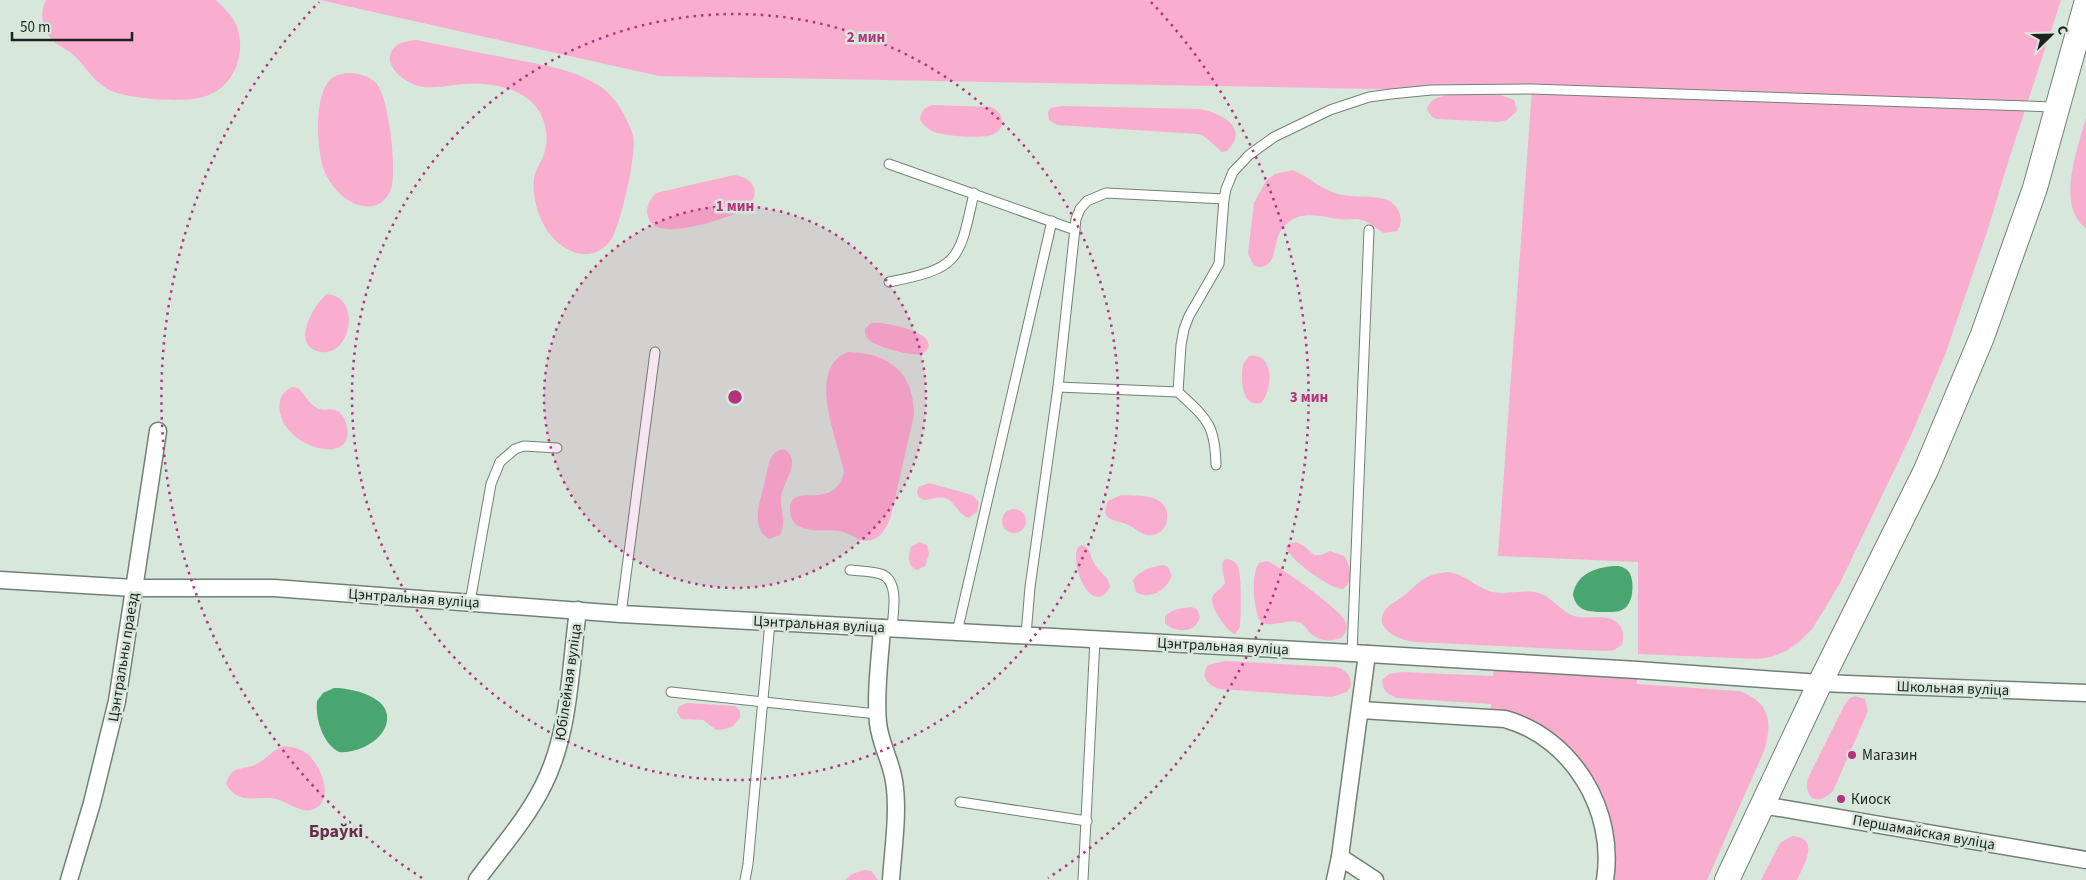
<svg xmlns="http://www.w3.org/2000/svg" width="2086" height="880" viewBox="0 0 2086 880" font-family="'Source Sans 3',sans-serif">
<rect width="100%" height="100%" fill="#d7e7dc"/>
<!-- green -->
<g fill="#f9adcf">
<path d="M46 0H216C224 8 233 16 237 27 247 55 233 89 203 97 184 103 130 99 112 91 93 83 86 65 70 52 66 49 61 47 57 44 44 34 38 15 46 0Z"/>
<polygon points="320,0 2061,0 2009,159 1988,229 1945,355 1912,433 1840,583 1824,610 1812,629 1799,642 1786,651 1771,657 1757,659 1638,654 1638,562 1498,556 1532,89 1431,90 659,76"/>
<path d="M416 40C446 46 476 52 507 58 538 64 571 68 598 85 616 96 626 116 633 135 638 150 620 227 611 240 591 267 559 251 545 227 537 214 532 194 534 179 535 169 541 163 544 154 551 135 544 111 528 99 508 83 477 82 454 85 443 86 430 89 419 86 405 83 380 64 394 48 399 42 408 41 416 40Z"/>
<path d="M346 73C357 73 369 75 377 84 389 100 396 165 392 185 390 195 383 204 373 206 351 210 331 188 324 170 317 149 314 103 327 84 331 76 338 75 346 73Z"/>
<path d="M1449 95H1500L1514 100 1517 111 1507 120 1498 122 1437 119 1432 117 1427 109C1430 98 1439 97 1449 95Z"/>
<path d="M934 105 991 107C1005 113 1007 130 991 135 980 139 943 136 932 131 926 128 924 125 920 120 921 111 925 106 934 105Z"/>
<path d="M1062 106 1200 109C1221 113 1251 128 1227 151L1222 152 1204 136 1198 134 1057 125 1049 120 1048 112 1051 108Z"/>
<path d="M2086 117V228C2055 205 2079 146 2086 117Z"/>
<path d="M1293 170C1309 177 1322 190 1338 194 1356 200 1391 190 1399 212 1402 219 1401 225 1397 231L1384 233 1365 221 1358 219C1351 219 1344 220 1338 219 1319 216 1301 210 1285 225 1270 239 1280 273 1254 266L1248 254 1254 203 1266 181 1275 174Z"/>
<path d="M734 175C755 178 761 192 747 209 729 217 655 245 648 217 645 207 650 200 656 193Z"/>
<path d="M327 294C362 297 351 356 322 352 289 348 313 305 327 294Z"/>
<path d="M871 323C882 321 914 329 923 336 927 339 928 342 929 346 927 350 925 353 921 354 912 357 875 346 869 340 865 336 865 333 865 329Z"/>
<path d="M848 352C890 353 914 373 914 415L891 516C887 526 883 536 872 540 860 544 852 533 840 531 824 529 790 536 790 510 790 479 834 514 844 472 838 440 805 369 848 352Z"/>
<path d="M1249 356C1275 352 1273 390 1261 403 1240 408 1241 377 1243 364Z"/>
<path d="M292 387 298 388C305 394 309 405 319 409 327 411 335 407 341 414 345 418 346 422 347 427 355 466 286 449 280 412 278 400 281 393 292 387Z"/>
<path d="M784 449C789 452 792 456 792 462 792 473 783 485 781 496 780 510 787 522 780 535L769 539C749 528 761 498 765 481 767 473 768 461 773 455 776 451 780 450 784 449Z"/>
<path d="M929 483 972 495 979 502 977 512 969 518C958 515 956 502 945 498 934 495 921 507 917 492L919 487Z"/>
<path d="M1121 495C1139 496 1170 493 1167 520 1166 526 1162 532 1156 534 1144 539 1138 529 1128 525 1115 519 1099 522 1108 501Z"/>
<circle cx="1014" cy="521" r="12"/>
<path d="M919 542 927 545 929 554 925 566 917 570C907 566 908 556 911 547Z"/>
<path d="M1296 542 1304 546 1314 555H1321L1330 551 1344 556C1351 566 1354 581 1343 589 1331 590 1289 559 1286 547L1288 544Z"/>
<path d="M1082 545C1092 549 1090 558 1096 566 1101 574 1109 576 1110 587 1092 619 1069 564 1078 547Z"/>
<path d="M1226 559C1232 559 1236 562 1238 567 1242 577 1241 615 1240 627L1235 634C1228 633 1210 607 1212 598 1214 592 1222 589 1225 583L1222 567 1223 561Z"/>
<path d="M1267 561C1280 566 1338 608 1344 619 1348 626 1347 632 1342 637 1331 643 1318 641 1309 632 1307 629 1304 625 1301 623 1288 617 1274 629 1261 622 1253 612 1251 573 1259 563Z"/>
<path d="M1163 565 1168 567 1172 576C1166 590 1150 601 1136 592L1133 580C1140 570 1151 567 1163 565Z"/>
<path d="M1448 572C1467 575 1476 588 1493 592 1508 595 1524 589 1539 593 1552 597 1560 611 1574 616 1587 620 1603 613 1615 621 1624 627 1624 636 1622 645L1614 650 1605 651 1415 642C1401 641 1371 629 1386 609 1391 603 1399 600 1405 595 1421 581 1425 574 1448 572Z"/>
<path d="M1191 607 1197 609 1200 617C1196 633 1176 634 1165 623V616C1173 609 1181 608 1191 607Z"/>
<path d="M1225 661 1336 667C1346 670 1351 675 1351 686L1347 692 1331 697 1219 689C1207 684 1200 677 1208 665Z"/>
<path d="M1495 662 1637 670V684L1738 691C1770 701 1773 722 1764 751L1707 880H1605V838L1561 749 1490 716 1491 704 1397 698C1387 694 1383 691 1382 680L1389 674 1402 672 1493 676Z"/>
<path d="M1855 696 1865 699 1868 711 1833 791C1819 806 1803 800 1808 778L1845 704 1850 698Z"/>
<polygon points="687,703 735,706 740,711 740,718 732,727 720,730 715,729 703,720 681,719 677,712 678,707"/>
<path d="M284 746C291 747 299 748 306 753 321 764 337 802 311 810 299 813 284 799 271 798 253 797 238 804 226 784 228 779 229 774 234 771 241 767 250 768 257 764 268 758 272 750 284 746Z"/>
<path d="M1792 836C1821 837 1804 865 1797 880H1761L1780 843Z"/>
<polygon points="864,870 871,871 878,880 845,880 852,874"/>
</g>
<!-- water -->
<g fill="#4aa670">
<path d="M1619 566C1622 567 1626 568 1629 572 1635 581 1634 605 1622 610 1618 612 1612 612 1607 612 1592 612 1577 613 1573 595 1576 573 1598 566 1619 566Z"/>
<path d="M334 688C350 688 384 695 387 715 390 738 358 754 339 752 323 744 315 719 317 701L323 693Z"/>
</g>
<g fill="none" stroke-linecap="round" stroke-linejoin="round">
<!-- service casing -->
<g stroke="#728177" stroke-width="11">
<g id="service">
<polyline points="889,164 1075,230"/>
<path d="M889 282C960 268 959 261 974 193"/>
<polyline points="1058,387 1178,392 1181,345 1184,329 1189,316 1219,264 1224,199"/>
<path d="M1178 392C1207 419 1215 424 1216 465"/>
<path d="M850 570C860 571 872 571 881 574 900 581 893 613 892 628"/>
<polyline points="470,602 491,484 500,462 515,449 524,446 557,448"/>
<polyline points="621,614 655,352"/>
<polyline points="957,632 1052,221"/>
<polyline points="1026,635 1030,587 1058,387 1076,219 1080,209 1087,201 1106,193 1224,199 1226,189 1233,172 1249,155 1274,137 1330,110 1369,97 1391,94 1431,90 1532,89 2055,107"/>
<polyline points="1352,653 1369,230"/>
<polyline points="671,692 877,714"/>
<polyline points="960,802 1087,821"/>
<polyline points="745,880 748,864 770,622"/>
<polyline points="1083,880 1095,639"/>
</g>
</g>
<!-- minor casing -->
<g stroke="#728177" stroke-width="19">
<g id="minor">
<polyline points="0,580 134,588 274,588 621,614 1352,653 1637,670 1820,683 2086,693"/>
<path d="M882 628C880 659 875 692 878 723 880 743 891 761 894 781 899 812 893 849 891 880"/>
<path d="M1361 710 1505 719C1573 738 1616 811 1605 880"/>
<polyline points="1762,805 2086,860"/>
<polyline points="1340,857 1375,880"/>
<polyline points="69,880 92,803 117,701 158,431"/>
<path d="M477 880C499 850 526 820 543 786 570 733 570 669 578 610"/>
<polyline points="1335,880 1340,857 1367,654"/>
</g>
</g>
<!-- secondary casing -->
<g stroke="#728177" stroke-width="26">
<polyline id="secondary" points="1727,880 1820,683 1926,470 1982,337 2035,188 2086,4"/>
</g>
<!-- service -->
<use href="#service" stroke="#fff" stroke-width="9"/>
<!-- minor -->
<use href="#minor" stroke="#fff" stroke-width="16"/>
<!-- secondary -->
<use href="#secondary" stroke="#fff" stroke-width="24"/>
</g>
<!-- distance rings -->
<circle cx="735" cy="397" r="191" fill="#b5337b" fill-opacity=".12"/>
<g fill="none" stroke="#b5337b" stroke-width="2.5" stroke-dasharray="2.5 5">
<circle cx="735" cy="397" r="191"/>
<circle cx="735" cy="397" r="383"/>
<path d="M422 878A574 574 0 0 1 319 2M1151 2A574 574 0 0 1 1048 878"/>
</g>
<!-- markers -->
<g fill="#b5337b" stroke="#d7e7dc" stroke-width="2">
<circle cx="1852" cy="755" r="5"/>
<circle cx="1841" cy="799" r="5"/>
</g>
<g text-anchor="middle" stroke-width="5" stroke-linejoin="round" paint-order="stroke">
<!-- street labels -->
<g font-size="15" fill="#1d221e" stroke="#d7e7dc">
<text transform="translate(414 598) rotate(4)" y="5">Цэнтральная вуліца</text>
<text transform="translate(819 624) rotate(3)" y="5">Цэнтральная вуліца</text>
<text transform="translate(1223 646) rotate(3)" y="5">Цэнтральная вуліца</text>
<text transform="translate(123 657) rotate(-81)" y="5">Цэнтральны праезд</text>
<text transform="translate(568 682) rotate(-82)" y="5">Юбілейная вуліца</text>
<text transform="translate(1953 688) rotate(2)" y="5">Школьная вуліца</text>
<text transform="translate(1924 832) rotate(10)" y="5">Першамайская вуліца</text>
</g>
<!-- poi labels -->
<g font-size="15" fill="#1d221e" stroke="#d7e7dc" text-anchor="start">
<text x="1862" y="760">Магазин</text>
<text x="1851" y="804">Киоск</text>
</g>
<!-- quarter labels -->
<g font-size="18" font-weight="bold" fill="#6c2c4d" stroke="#d7e7dc">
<text x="336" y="837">Браўкі</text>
</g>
</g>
<circle cx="735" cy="397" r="8" fill="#b5337b" stroke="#d7e7dc" stroke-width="2.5"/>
<g font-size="15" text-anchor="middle" font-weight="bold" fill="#b5337b" stroke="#d7e7dc" stroke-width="5" stroke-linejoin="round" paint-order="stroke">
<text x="866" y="42">2 мин</text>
<text x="735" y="211">1 мин</text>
<text x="1309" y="402">3 мин</text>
</g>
<!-- north arrow -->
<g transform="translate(2051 35) rotate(67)" stroke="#d7e7dc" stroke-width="4" paint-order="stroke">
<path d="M0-4L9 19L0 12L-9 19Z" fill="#1d221e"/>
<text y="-8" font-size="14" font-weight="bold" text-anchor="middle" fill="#1d221e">С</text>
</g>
<!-- scale -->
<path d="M12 32v8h120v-8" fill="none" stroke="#1d221e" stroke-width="2.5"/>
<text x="20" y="32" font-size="15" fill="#1d221e" stroke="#d7e7dc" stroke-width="4" paint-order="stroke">50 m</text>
</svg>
